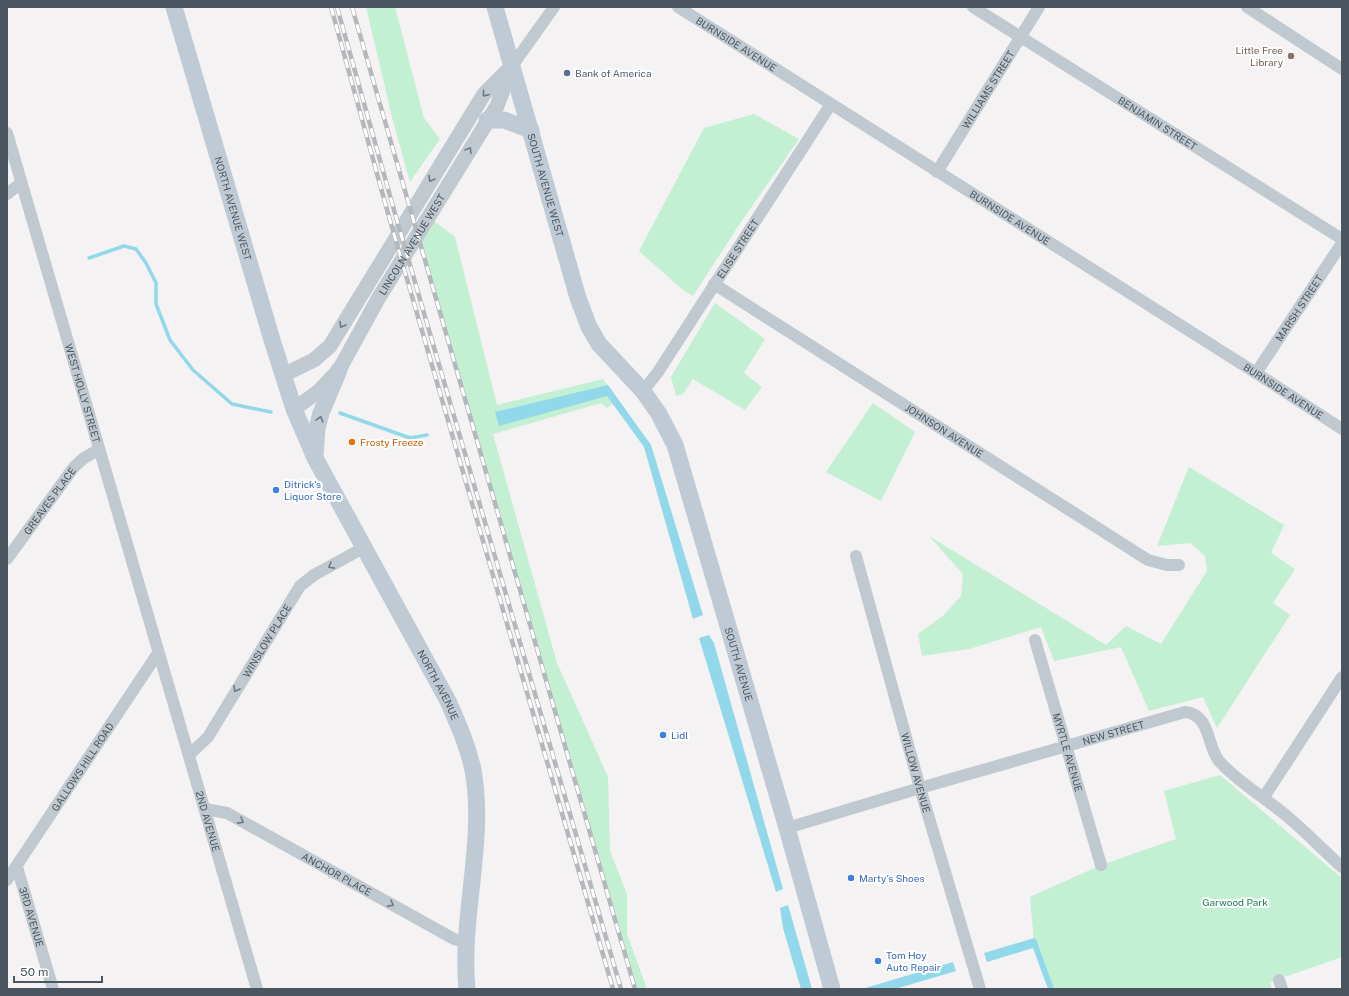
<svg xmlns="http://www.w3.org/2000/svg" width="1349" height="996" viewBox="0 0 1349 996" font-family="'Public Sans',sans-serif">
<rect width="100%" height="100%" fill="#f4f2f2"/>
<!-- green -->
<g fill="#c3efd3">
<polygon points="366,7 395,7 424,118 440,139 410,182 393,121"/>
<polygon points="754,114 799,139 741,222 693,296 683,290 639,251 704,128"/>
<polygon points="430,218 455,237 497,405 603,379 618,400 607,408 601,403 493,434 557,663 608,777 610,851 627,894 627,934 647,989 636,989 417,232"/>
<polygon points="715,303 765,339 744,373 762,387 745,410 693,379 683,394 676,396 671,377"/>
<polygon points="873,403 915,432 881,501 826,472"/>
<polygon points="1189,467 1284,525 1271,553 1295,569 1273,603 1290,615 1217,728 1203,697 1149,711 1121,647 1054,661 1041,627 969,649 922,656 918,634 944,615 961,596 963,574 929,536 1106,645 1126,626 1161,644 1207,571 1205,556 1190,543 1157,546"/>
<polygon points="1220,775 1342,878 1342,957 1270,982 1272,989 1051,989 1034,942 1030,897 1101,865 1176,839 1164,791"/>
</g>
<!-- water -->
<g fill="#91d9ea">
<polygon points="608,385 651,445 703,615 693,619 644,447 607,396 499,426 495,412"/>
<polygon points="709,635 714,643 783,889 776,892 699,638"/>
<polygon points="788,905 812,989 801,989 783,928 780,908"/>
<polygon points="1034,938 1036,939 1054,989 1048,989 1033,948 987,962 984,953"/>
<polygon points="953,962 956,971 895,989 862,989"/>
</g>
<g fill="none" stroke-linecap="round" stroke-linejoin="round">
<!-- stream -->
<g stroke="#91d9ea" stroke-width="3.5">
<polyline points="89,258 124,246 136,249 146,263 156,283 156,304 170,340 193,370 232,404 271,412"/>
<polyline points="340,413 410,438 427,435"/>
</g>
<!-- minor -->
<g stroke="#c0c9d0" stroke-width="12">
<path id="s1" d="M678 7 1256 373 1342 429"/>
<path id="s2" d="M973 7 1342 239"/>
<polyline points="1247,7 1342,69"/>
<polyline points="512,66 554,7"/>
<path id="s3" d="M7 133 257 989"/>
<path id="s4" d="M937 172 1039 7"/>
<polyline points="7,194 21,183"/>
<path id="s5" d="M714 284 1148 560 1167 565H1179"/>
<path id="s6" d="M1256 373 1342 243"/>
<path id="s7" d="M643 391 658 372 831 104"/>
<path id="s8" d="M856 556 920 788 980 989"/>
<path id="s9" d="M7 559 74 467 84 458 98 450"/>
<path id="s10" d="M1035 640 1101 865"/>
<path id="s11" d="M189 755 208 737 300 586 314 575 365 547"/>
<polyline points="1264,797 1342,677"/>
<path id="s12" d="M205 809 227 813 454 939 468 943"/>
<path id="s13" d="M787 828 920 788 1185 712C1211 715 1206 744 1219 761 1235 780 1268 800 1288 817 1307 833 1324 851 1342 867"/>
<path id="s14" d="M17 867 53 989"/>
<path id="s15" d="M7 880 158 653"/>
<polyline points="1279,980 1282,989"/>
</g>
<!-- tertiary -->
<g stroke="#c0c9d0" stroke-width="15">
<polyline points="283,375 314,360 330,346 484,94 508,70"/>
<path id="s16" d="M294 409 319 391 339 370 378 299 497 106 512 66"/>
</g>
<!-- secondary -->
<g stroke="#c0cad4" stroke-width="17">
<path id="s17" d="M174 7 272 340 294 409 315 458 448 701C458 724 468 746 473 770 486 842 460 916 467 989"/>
<path id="s18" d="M495 7 578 298 589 327 599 344 643 391 659 414 675 445 787 828 832 989"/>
<polyline points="487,120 504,120 531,130"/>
<polyline points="315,456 317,428 321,413 339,370"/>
</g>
<!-- rail casing -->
<g stroke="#b4b7bb" stroke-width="4.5">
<g id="rail">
<polyline points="331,7 389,217 613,989"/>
<polyline points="337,7 394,210 621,989"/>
<polyline points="352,7 635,989"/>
</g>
</g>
<!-- rail -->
<use href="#rail" stroke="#fff" stroke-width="3" stroke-dasharray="9" stroke-linecap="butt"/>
</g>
<!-- one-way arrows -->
<defs><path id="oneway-chevron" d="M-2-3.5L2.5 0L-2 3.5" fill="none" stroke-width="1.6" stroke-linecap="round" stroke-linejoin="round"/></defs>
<g stroke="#6d7881">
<use href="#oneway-chevron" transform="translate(485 94) rotate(129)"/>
<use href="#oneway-chevron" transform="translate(469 150) rotate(-59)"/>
<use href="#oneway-chevron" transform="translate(431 179) rotate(121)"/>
<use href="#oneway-chevron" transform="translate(342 325) rotate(121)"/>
<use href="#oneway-chevron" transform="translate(331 566) rotate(151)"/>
<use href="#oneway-chevron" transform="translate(236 689) rotate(121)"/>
<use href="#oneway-chevron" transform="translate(241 821) rotate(29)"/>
<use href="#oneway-chevron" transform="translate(391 904) rotate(29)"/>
</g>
<use stroke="#6d7882" href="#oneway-chevron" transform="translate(320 419) rotate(-75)"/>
<!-- markers -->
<circle fill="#8d6e63" stroke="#fff" stroke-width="1.5" cx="1291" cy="56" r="4"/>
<circle fill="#5c6f8a" stroke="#fff" stroke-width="1.5" cx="567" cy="73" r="4"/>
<circle fill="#e8710a" stroke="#fff" stroke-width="1.5" cx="352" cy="442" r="4"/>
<g fill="#3f7fe0" stroke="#fff" stroke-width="1.5">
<circle cx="276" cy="490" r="4"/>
<circle cx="663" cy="735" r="4"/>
<circle cx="851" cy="878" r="4"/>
<circle cx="878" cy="961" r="4"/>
</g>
<g text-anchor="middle" stroke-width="4" stroke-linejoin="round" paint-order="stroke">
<!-- street labels -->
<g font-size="10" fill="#4a555f" stroke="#fff">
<text dy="4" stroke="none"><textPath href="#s1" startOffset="69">BURNSIDE AVENUE</textPath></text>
<text dy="4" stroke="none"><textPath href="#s4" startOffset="97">WILLIAMS STREET</textPath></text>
<text dy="4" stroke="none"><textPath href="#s2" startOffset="218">BENJAMIN STREET</textPath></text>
<text dy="4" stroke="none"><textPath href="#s18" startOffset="185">SOUTH AVENUE WEST</textPath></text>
<text dy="4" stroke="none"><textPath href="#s17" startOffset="210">NORTH AVENUE WEST</textPath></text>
<text dy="4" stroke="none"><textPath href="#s1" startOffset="393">BURNSIDE AVENUE</textPath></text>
<text dy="4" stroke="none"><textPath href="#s16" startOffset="205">LINCOLN AVENUE WEST</textPath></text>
<text dy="4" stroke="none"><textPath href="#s7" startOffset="171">ELISE STREET</textPath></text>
<text dy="4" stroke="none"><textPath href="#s6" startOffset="78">MARSH STREET</textPath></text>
<text dy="4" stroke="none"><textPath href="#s1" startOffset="717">BURNSIDE AVENUE</textPath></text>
<text dy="4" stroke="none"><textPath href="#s3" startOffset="271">WEST HOLLY STREET</textPath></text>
<text dy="4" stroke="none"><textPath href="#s5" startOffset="273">JOHNSON AVENUE</textPath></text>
<text dy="4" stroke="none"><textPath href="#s9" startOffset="72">GREAVES PLACE</textPath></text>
<text dy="4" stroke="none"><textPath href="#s11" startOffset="139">WINSLOW PLACE</textPath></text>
<text dy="4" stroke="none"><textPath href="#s18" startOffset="709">SOUTH AVENUE</textPath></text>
<text dy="4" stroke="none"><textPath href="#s17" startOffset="731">NORTH AVENUE</textPath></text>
<text dy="4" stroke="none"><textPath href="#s13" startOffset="340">NEW STREET</textPath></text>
<text dy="4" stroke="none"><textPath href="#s10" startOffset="117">MYRTLE AVENUE</textPath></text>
<text dy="4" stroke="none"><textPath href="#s15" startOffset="136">GALLOWS HILL ROAD</textPath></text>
<text dy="4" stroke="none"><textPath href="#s8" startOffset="225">WILLOW AVENUE</textPath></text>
<text dy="4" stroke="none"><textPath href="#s3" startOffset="717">2ND AVENUE</textPath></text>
<text dy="4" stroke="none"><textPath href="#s12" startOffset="148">ANCHOR PLACE</textPath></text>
<text dy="4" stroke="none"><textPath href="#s14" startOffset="52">3RD AVENUE</textPath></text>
</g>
<!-- education labels -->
<g font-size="10" fill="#785e54" stroke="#fff" text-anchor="end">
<text x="1283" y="54">Little Free<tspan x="1283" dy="12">Library</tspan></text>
</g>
<!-- service labels -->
<g font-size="10" fill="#4e5e75" stroke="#fff" text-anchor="start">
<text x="575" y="77">Bank of America</text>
</g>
<!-- food labels -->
<g font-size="10" fill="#c56008" stroke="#fff" text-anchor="start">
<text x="360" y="446">Frosty Freeze</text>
</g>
<!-- shop labels -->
<g font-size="10" fill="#366cbe" stroke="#fff" text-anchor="start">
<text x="284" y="488">Ditrick's<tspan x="284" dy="12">Liquor Store</tspan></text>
<text x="671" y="739">Lidl</text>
<text x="859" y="882">Marty's Shoes</text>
<text x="886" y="959">Tom Hoy<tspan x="886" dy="12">Auto Repair</tspan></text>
</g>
<!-- park labels -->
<g font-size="10" fill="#1b804c" stroke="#fff">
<text x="1235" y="906">Garwood Park</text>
</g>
</g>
<!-- border -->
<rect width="1349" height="996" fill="none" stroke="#4a555f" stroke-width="16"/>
<!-- scale -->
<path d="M14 976v6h88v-6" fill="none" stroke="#4a555f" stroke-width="2"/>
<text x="20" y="976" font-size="12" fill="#4a555f" stroke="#ffffff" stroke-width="3" paint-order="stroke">50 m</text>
</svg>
